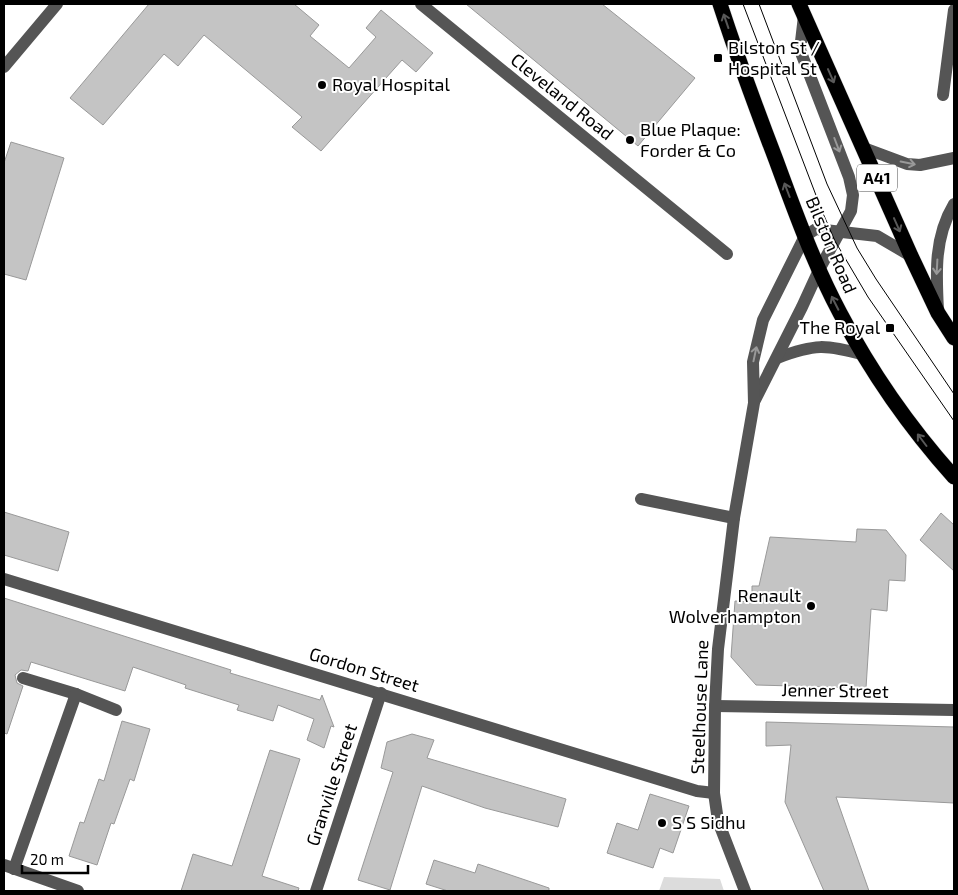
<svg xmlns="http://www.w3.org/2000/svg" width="958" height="895" viewBox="0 0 958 895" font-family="'Exo 2',sans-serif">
<rect width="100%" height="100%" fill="#fff"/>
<!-- green -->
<polygon fill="#dcdcdc" points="664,877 720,879 724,891 659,891"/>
<!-- building -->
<g fill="#c4c4c4" stroke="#999">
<polygon points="149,4 294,4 319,25 310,36 349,68 376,37 366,28 381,10 433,53 416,72 402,60 321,151 292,127 302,117 204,35 178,66 164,54 103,125 70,98"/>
<polygon points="466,4 602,4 695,78 638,146"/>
<polygon points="11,142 64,158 26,280 4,274 4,163"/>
<polygon points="4,512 69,532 58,571 4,555"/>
<polygon points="941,513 954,525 954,571 920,540"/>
<polygon points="857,529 886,530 906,555 905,581 889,580 887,611 871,609 866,688 756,685 731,657 735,601 752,602 752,586 759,586 770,537 856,542"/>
<polygon points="4,598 231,670 230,673 320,700 322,695 334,727 331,726 324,748 307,740 314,719 278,705 273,721 237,710 239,705 185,688 186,685 133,667 125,691 31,662 28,671 21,670 15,675 17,683 23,686 7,734 4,733"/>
<polygon points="122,721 150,729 134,781 130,779 114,824 111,823 97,865 69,856 80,822 84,823 99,779 104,781"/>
<polygon points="766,722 954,727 954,803 836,797 869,891 824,891 785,802 791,745 766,746"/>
<polygon points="412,734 434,740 427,758 566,799 558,827 485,808 422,786 390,890 358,880 393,772 381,768 387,742"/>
<polygon points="270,750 300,759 262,876 299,888 298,891 181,891 193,854 232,866"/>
<polygon points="650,794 689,806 673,853 660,848 653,868 607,853 617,823 638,830"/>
<polygon points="434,860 475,873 478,864 549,888 549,891 448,891 426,884"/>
</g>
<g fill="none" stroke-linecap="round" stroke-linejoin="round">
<!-- highway casing -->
<g stroke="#dbdbdb" stroke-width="16">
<g id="highway">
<path d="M720 4C737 56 756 108 776 160 795 212 814 264 840 313 871 372 910 428 954 477"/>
<polyline points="799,4 911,256 938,313 954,338"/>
</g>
</g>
<!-- minor -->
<g stroke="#555" stroke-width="12">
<polyline points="421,4 727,254"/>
<polyline points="4,67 57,4"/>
<polyline points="943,95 954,10"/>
<polyline points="864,148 907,164 920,165 954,158"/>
<path d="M938 310C936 273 934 237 954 204"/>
<path d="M777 358C815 344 825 344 864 355"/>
<polyline points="755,400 802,307 819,270 851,211 853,195 849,177 800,50 804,16"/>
<polyline points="641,499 734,518"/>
<polyline points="4,579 697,791 714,793"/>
<polyline points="23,678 76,694 116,710"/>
<polyline points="715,706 954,710"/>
<polyline points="4,865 78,891"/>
<polyline points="14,869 76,694"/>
<polyline points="316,891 381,693"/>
<polyline points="745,891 718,821 714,793 715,706 718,649 734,518 754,403 753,362 763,320 805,236 816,229 877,236 911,256"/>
</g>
<!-- highway -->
<use href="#highway" stroke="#000" stroke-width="15"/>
<!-- tram -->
<g stroke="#000" stroke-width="1">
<polyline points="743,4 822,211 835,241 868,297 954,421"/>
<polyline points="759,4 827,184 857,248 876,279 954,394"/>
</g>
</g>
<!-- one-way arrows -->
<defs><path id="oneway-shaft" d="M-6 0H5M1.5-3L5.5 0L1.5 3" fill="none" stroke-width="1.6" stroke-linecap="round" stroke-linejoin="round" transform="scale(1.25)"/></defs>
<g stroke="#595959">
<use href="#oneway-shaft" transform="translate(726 21) rotate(-109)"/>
<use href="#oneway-shaft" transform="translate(831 76) rotate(66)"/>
<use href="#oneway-shaft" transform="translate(787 190) rotate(-111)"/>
<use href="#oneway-shaft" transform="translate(897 225) rotate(66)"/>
<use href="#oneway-shaft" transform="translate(835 303) rotate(-117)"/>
<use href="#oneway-shaft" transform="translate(922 440) rotate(-127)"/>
</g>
<g stroke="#999">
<use href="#oneway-shaft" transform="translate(837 145) rotate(69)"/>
<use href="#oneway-shaft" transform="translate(908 163) rotate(11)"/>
<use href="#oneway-shaft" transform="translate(937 267) rotate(93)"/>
<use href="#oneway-shaft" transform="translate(755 354) rotate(-78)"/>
</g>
<!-- markers -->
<g fill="#000" stroke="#fff" stroke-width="2">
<rect x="713" y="53" width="10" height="10" rx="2.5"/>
<circle cx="322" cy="85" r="5"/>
<circle cx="630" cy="140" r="5"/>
<rect x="885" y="323" width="10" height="10" rx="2.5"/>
<circle cx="811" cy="606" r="5"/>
<circle cx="662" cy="823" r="5"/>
</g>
<g text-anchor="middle" stroke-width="4" stroke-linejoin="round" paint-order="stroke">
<!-- shield labels -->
<rect fill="#fff" stroke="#4c4c4c" stroke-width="1" x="857" y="164.5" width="40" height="27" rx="4"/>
<g font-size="16" font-weight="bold" fill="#000">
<text x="877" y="184">A41</text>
</g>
<!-- poi labels -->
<g font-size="18" fill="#000" stroke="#fff" text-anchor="start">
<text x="728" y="54">Bilston St /<tspan x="728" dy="21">Hospital St</tspan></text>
<text x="332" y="91">Royal Hospital</text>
<text x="640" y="136">Blue Plaque:<tspan x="640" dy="21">Forder &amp; Co</tspan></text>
<text x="880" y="334" text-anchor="end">The Royal</text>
<text x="801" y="602" text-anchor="end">Renault<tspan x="801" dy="21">Wolverhampton</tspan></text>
<text x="672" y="829">S S Sidhu</text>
</g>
<!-- street labels -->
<g font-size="18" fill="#000" stroke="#fff">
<text transform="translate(562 97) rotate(39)" y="6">Cleveland Road</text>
<text transform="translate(831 245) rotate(67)" y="6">Bilston Road</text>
<text transform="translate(364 670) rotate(17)" y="6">Gordon Street</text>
<text transform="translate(835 691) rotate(1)" y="6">Jenner Street</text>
<text transform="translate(700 707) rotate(-88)" y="6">Steelhouse Lane</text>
<text transform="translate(332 785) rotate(-72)" y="6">Granville Street</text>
</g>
</g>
<!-- border -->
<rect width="958" height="895" fill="none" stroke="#000000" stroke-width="10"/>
<!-- scale -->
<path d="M22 865v8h66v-8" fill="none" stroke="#000000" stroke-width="2.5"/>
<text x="30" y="865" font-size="15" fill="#000000" stroke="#ffffff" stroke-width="4" paint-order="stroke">20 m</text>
</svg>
